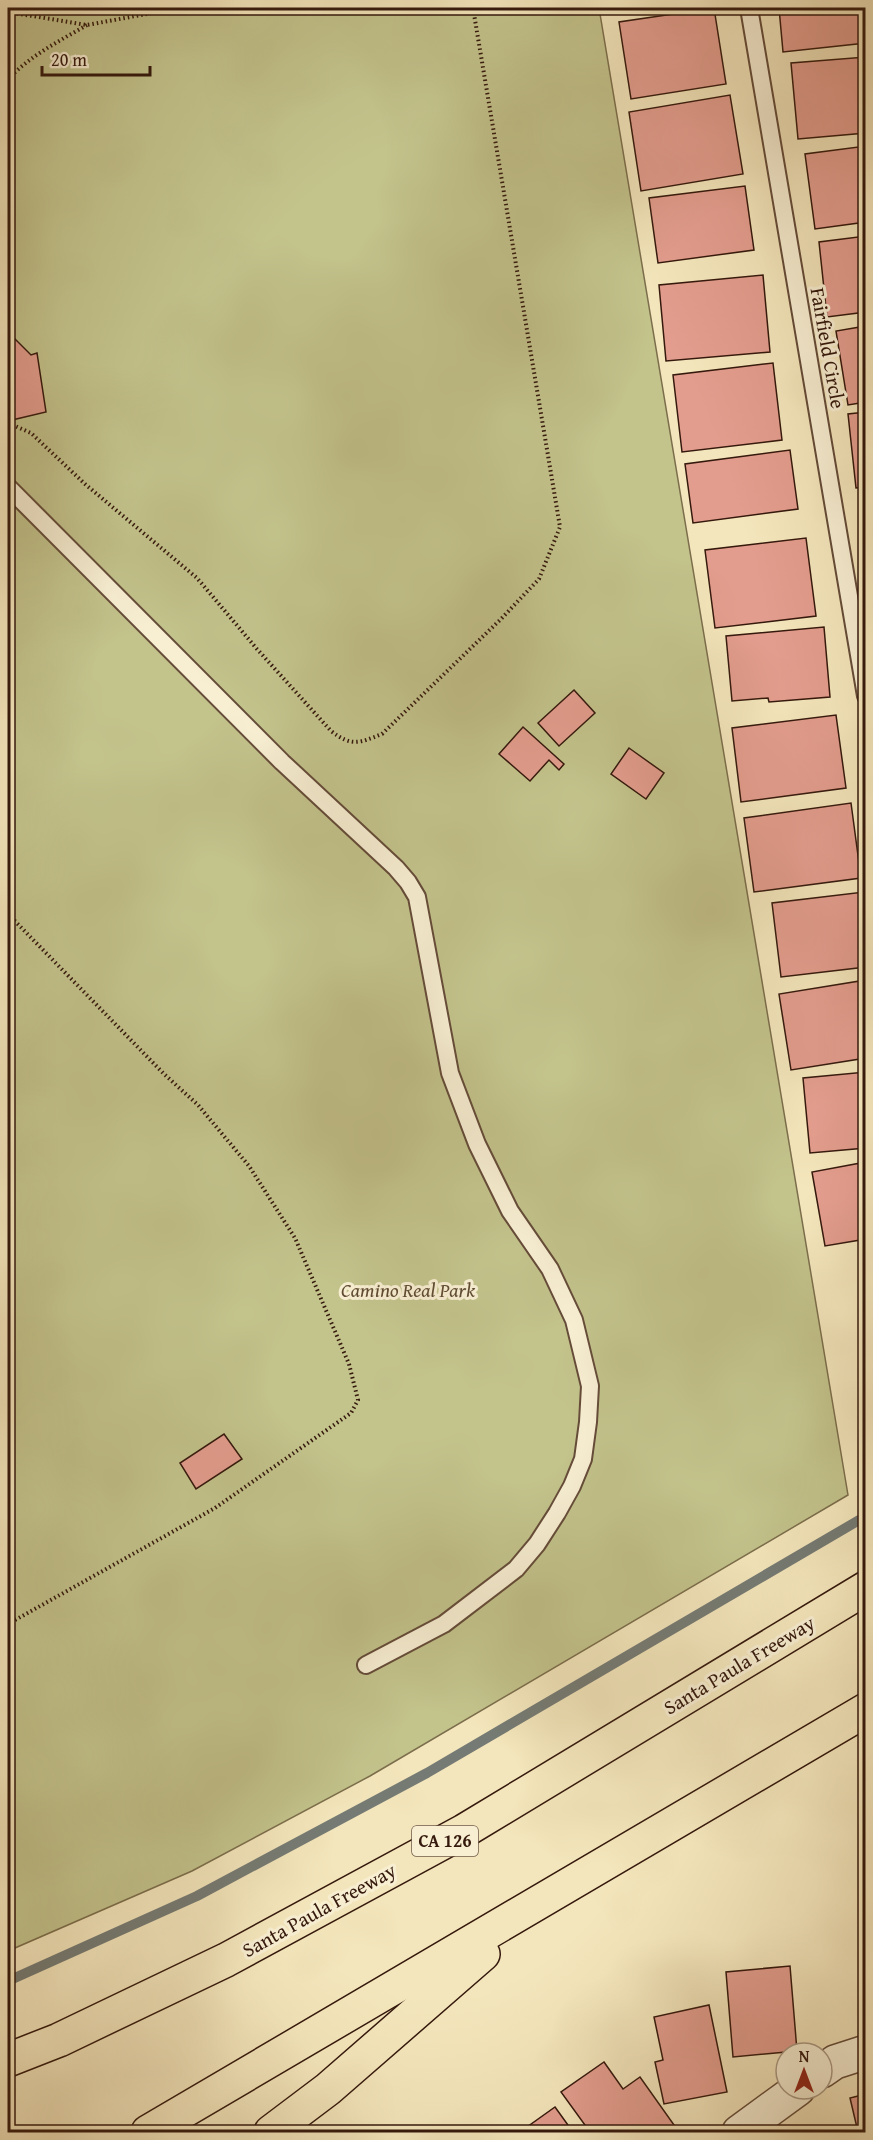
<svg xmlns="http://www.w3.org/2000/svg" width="873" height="2140" viewBox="0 0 873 2140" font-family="'Gentium Book Plus',serif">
<rect width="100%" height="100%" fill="#f4e6bc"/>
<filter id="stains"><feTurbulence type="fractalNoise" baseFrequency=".00333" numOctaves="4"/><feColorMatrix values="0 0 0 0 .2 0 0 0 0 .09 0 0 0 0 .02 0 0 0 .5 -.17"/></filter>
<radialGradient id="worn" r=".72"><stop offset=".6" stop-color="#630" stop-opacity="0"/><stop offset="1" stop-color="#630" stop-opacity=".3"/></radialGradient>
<!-- green -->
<polygon fill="#c3c38c" stroke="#7c6e4c" stroke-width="1.5" points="8,8 599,8 848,1495 370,1776 192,1871 8,1951"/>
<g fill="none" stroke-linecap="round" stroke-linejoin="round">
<!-- stream -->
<polyline stroke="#757b74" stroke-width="10" points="8,1981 197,1896 427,1773 866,1516"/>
</g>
<!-- building -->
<g fill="#e39d8e" stroke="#35190d" stroke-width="1.5">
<polygon points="714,8 726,84 631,99 619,22"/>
<polygon points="779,8 866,8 866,43 783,52"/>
<polygon points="866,57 866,133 798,139 791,63"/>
<polygon points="730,95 743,174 641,191 629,112"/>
<polygon points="866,146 866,222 815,229 805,154"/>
<polygon points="745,186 754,250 658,263 649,198"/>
<polygon points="866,236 866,312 827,317 819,242"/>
<polygon points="763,275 770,352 666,361 659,285"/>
<polygon points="866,326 866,402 848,405 836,331"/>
<polygon points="8,332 31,355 37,353 46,412 12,420 8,390"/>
<polygon points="773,363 782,440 682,452 673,375"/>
<polygon points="866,412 866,487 856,488 848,414"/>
<polygon points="790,450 798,509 693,523 685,464"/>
<polygon points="806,538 816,616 715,628 705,550"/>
<polygon points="824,627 830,697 769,702 768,698 732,701 726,636"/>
<polygon points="574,690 595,713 559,746 538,723"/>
<polygon points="836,715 846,788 741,802 732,728"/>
<polygon points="523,727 564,764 559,770 549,760 530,781 499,754"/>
<polygon points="629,748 664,773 646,799 611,774"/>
<polygon points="851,803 861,878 754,892 744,818"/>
<polygon points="864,892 866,908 866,967 781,977 772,903"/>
<polygon points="866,980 866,1058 791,1070 779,994"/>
<polygon points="866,1072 866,1148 810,1153 803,1078"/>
<polygon points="866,1162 866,1239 825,1246 812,1172"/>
<polygon points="224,1434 242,1459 196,1489 180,1463"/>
<polygon points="790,1966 797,2051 733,2057 726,1972"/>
<polygon points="709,2005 727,2092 664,2104 655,2062 663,2060 654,2017"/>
<polygon points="604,2062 623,2089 640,2077 679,2132 590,2132 561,2092"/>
<polygon points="866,2094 866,2132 858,2132 850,2098"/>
<polygon points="555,2107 573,2132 520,2132"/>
</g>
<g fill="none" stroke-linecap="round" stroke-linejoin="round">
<!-- service casing -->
<g stroke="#654c39" stroke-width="20">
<g id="service">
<polyline points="749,8 866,696"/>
<polyline points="8,487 282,762 396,868 408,882 417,897 450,1073 477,1144 510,1211 550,1269 574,1320 590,1386 588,1422 583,1459 572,1486 557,1513 537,1544 516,1569 444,1624 366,1665"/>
</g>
</g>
<!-- minor casing -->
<g stroke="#654c39" stroke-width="36">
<g id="minor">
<polyline points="822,2071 835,2062 866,2052"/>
<polyline points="739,2132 798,2089"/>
</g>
</g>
<!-- motorway casing -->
<g stroke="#35190d" stroke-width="36">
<g id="motorway">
<polyline points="8,2060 59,2040 226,1960 464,1831 866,1588"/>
<polyline points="148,2132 866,1710"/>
<polyline points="271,2132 328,2089 483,1954"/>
</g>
</g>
<!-- path -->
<g stroke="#35190d" stroke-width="4" stroke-dasharray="1.5 3" stroke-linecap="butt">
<polyline points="8,12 87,25 179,8"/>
<path d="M8 79C30 56 59 41 87 25"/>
<path d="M8 423 31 433 85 484 197 578 257 649 331 731C352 747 359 743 382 734L501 619 539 579 560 527 473 8"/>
<polyline points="8,914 164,1074 198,1105 249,1166 295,1238 349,1364 358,1400 351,1413 215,1508 8,1624"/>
</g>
<!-- service -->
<use href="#service" stroke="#f8efd3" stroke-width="16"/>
<!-- minor -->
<use href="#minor" stroke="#f8efd3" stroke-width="33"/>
<!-- motorway -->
<use href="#motorway" stroke="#f4e6bc" stroke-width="33"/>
</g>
<g text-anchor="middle" stroke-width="6" stroke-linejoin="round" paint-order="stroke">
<!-- shield labels -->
<rect fill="#f8efd3" stroke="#705948" stroke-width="1.5" x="412" y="1826" width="66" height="30" rx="4.5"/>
<g font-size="18" font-weight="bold" fill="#35190d">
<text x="445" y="1847">CA 126</text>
</g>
<!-- street labels -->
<g font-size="20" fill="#35190d" stroke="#f8efd3">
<text transform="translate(828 348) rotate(80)" y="7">Fairfield Circle</text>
<text transform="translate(739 1665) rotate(-31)" y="7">Santa Paula Freeway</text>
<text transform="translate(319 1910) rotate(-29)" y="7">Santa Paula Freeway</text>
</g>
<!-- park labels -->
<g font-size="20" font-style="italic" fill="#604c33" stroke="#f8efd3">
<text x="408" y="1297">Camino Real Park</text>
</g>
</g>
<!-- margin -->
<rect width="873" height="2140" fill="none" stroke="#f4e6bc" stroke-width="30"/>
<rect x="9" y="9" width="855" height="2122" fill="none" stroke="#35190d" stroke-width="3"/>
<rect x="15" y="15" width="843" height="2110" fill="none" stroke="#35190d" stroke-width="1.5"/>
<!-- north arrow -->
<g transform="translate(804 2071)"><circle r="28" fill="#f8efd3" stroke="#aa9984" stroke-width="1.5"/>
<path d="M0-4.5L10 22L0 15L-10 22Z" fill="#8f2418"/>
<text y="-9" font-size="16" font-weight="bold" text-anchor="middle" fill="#35190d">N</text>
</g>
<!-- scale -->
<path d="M42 66v9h108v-9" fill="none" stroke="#35190d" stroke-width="3"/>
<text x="51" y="66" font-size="18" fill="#35190d" stroke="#f8efd3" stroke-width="4.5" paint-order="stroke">20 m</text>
<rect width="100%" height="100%" filter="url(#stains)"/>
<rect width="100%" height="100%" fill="url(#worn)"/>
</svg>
